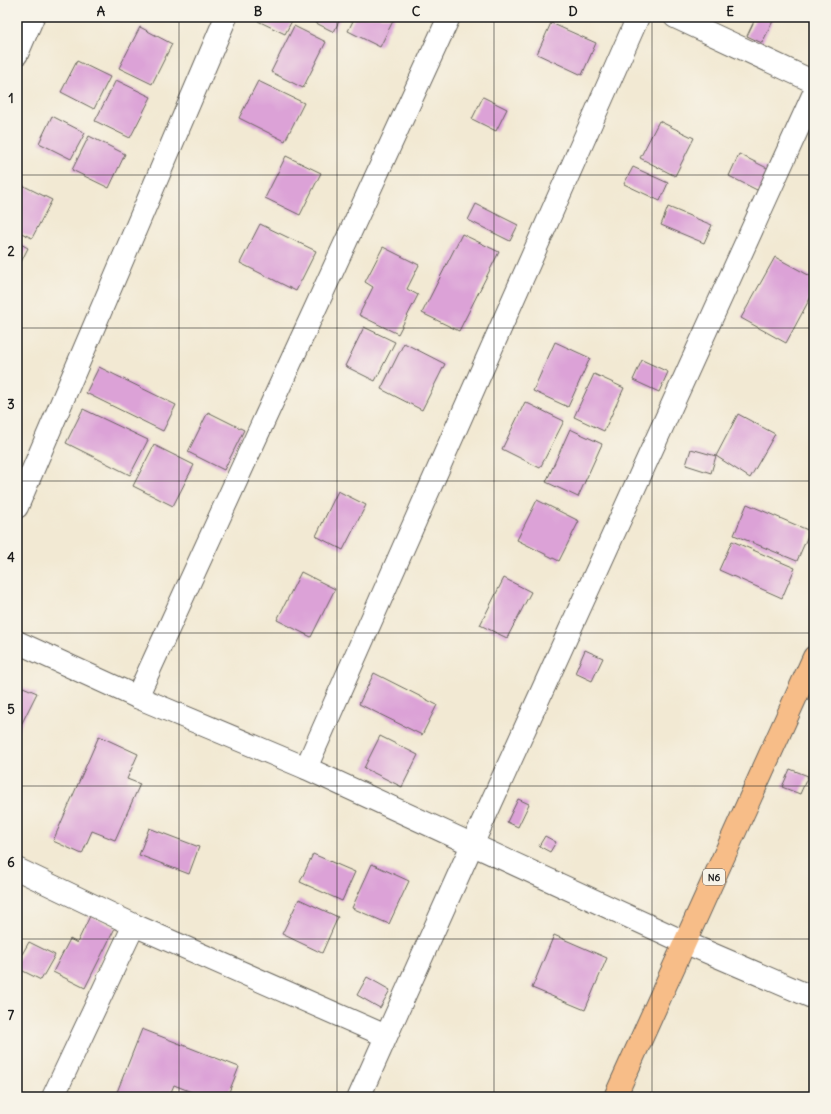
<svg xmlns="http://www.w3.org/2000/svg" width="831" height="1114" viewBox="0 0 831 1114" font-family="Delius,sans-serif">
<rect width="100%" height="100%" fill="#f7f3e8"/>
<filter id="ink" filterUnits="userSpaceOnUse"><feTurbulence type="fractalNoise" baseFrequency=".025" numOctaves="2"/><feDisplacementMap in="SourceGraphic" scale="8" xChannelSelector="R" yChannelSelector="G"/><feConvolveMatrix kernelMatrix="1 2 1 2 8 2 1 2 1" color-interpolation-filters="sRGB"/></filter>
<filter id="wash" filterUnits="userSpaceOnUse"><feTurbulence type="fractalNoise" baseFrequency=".012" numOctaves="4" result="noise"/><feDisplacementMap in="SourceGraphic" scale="16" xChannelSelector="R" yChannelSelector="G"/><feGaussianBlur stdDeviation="0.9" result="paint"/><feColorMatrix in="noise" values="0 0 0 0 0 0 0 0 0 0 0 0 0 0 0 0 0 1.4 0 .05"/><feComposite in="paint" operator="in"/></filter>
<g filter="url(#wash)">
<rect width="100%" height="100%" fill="#f2e9d3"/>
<g id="blocks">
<!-- building -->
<g fill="#dca2d7">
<polygon points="260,17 294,17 285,34 258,21"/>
<polygon points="307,17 341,17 334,32 306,18"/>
<polygon points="355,17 395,17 380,47 348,31"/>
<polygon points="756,17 775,17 762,43 747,36"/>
<polygon points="551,23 596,43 582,75 537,54"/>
<polygon points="294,26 326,42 303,88 271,72"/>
<polygon points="140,27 172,44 152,84 119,68"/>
<polygon points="77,61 110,77 94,109 61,92"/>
<polygon points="116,80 151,97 130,138 95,121"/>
<polygon points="258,81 304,103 285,141 239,118"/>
<polygon points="483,97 507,109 496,131 472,119"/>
<polygon points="52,116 85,133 71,159 39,143"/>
<polygon points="659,121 694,138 675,176 640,158"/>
<polygon points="89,136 125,154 109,188 72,170"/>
<polygon points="739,154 771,170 761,192 729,176"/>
<polygon points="286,156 321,173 300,215 265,198"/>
<polygon points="633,167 668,183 660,201 624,184"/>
<polygon points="18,183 52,200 32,238 17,231"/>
<polygon points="476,204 518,225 510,241 468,220"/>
<polygon points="668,207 712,225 704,243 661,225"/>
<polygon points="260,224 316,251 296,291 240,263"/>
<polygon points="462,234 499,252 459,331 422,313"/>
<polygon points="17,242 28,248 17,270"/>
<polygon points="383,247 419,265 407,289 418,295 398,334 359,315 373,287 365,282"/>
<polygon points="775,257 814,278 814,291 786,343 741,318"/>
<polygon points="364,327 395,342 375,381 345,366"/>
<polygon points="555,342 590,358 568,407 533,391"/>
<polygon points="404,343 445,364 422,410 381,389"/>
<polygon points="642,360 668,372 659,392 633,380"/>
<polygon points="99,367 176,405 163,431 86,393"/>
<polygon points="594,374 624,388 604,431 574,417"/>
<polygon points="525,402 564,421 540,468 502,449"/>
<polygon points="83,409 148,440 130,475 66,443"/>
<polygon points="208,412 244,430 224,470 188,452"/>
<polygon points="738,414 775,434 750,478 716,456"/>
<polygon points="570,429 602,444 578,497 546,482"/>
<polygon points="154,445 194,465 173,506 133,486"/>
<polygon points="691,449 716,456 711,473 686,465"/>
<polygon points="338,491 366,505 343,550 316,536"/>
<polygon points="537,500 579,521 559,561 517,540"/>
<polygon points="747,504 810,531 797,561 734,535"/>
<polygon points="732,541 795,568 782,598 719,570"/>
<polygon points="301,572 335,589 311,637 277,620"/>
<polygon points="504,578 531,592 507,638 480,625"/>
<polygon points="585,650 603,658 592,681 575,673"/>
<polygon points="374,673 437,705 422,735 359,704"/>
<polygon points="23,687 37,693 17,733 17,698"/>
<polygon points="99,736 138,754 127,779 140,784 115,840 92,831 82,854 53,841"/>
<polygon points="380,736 418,755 402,787 364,768"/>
<polygon points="790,769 808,776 800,794 782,787"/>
<polygon points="518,799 529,804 518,827 507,822"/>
<polygon points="149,828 199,847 189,874 139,855"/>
<polygon points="545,836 556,842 550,852 539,846"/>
<polygon points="313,854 355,872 342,901 300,882"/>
<polygon points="372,864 409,881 389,924 352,908"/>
<polygon points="299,899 338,917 322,953 282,934"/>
<polygon points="90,916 115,928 85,988 53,972 70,939 77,943"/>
<polygon points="554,935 607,958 585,1010 532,988"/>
<polygon points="29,942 55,955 41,980 17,968 17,963"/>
<polygon points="367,977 390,990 380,1008 357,995"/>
<polygon points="142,1029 239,1067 227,1097 204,1097 174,1085 169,1097 115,1097"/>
</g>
</g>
</g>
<g filter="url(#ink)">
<use href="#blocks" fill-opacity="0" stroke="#67645c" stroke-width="1"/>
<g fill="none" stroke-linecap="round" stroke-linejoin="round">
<!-- minor casing -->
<g stroke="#67645c" stroke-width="24">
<g id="minor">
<polyline points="675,17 814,82"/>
<polyline points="17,54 33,17"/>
<polyline points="17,507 226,17"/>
<polyline points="17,642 137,697 306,768 684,942 814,998"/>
<polyline points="137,697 449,17"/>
<polyline points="306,768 638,17"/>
<polyline points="17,869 134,925 386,1036"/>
<polyline points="53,1097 134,925"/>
<polyline points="359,1097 472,845 814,93"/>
</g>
</g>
<!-- trunk casing -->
<g stroke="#67645c" stroke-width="24">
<polyline id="trunk" points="615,1097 814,657"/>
</g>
<!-- minor -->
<use href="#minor" stroke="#fff" stroke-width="22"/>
<!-- trunk -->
<use href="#trunk" stroke="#f7bd88" stroke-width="22"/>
</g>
</g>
<!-- grid -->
<path fill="none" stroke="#1c1c1c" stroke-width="1" stroke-opacity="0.55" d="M179 17V1097M337 17V1097M494 17V1097M652 17V1097M17 175H814M17 328H814M17 481H814M17 633H814M17 786H814M17 939H814"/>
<g text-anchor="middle" stroke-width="3.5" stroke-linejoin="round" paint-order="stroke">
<!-- shield labels -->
<rect fill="#f7f3e8" stroke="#5e5c59" stroke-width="1" x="703" y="869" width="22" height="16" rx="3"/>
<g font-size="10" font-weight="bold" fill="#1c1c1c">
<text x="714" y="881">N6</text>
</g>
</g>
<!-- margin -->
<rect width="831" height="1114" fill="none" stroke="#f7f3e8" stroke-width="44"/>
<rect x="22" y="22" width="787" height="1070" fill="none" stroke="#1c1c1c" stroke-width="1.5"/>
<g font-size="13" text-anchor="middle" font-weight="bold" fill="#1c1c1c">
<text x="101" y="16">A</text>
<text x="258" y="16">B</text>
<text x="416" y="16">C</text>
<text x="573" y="16">D</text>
<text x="730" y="16">E</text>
<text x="11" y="103">1</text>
<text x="11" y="256">2</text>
<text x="11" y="409">3</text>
<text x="11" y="562">4</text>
<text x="11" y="714">5</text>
<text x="11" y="867">6</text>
<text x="11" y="1020">7</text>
</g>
</svg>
